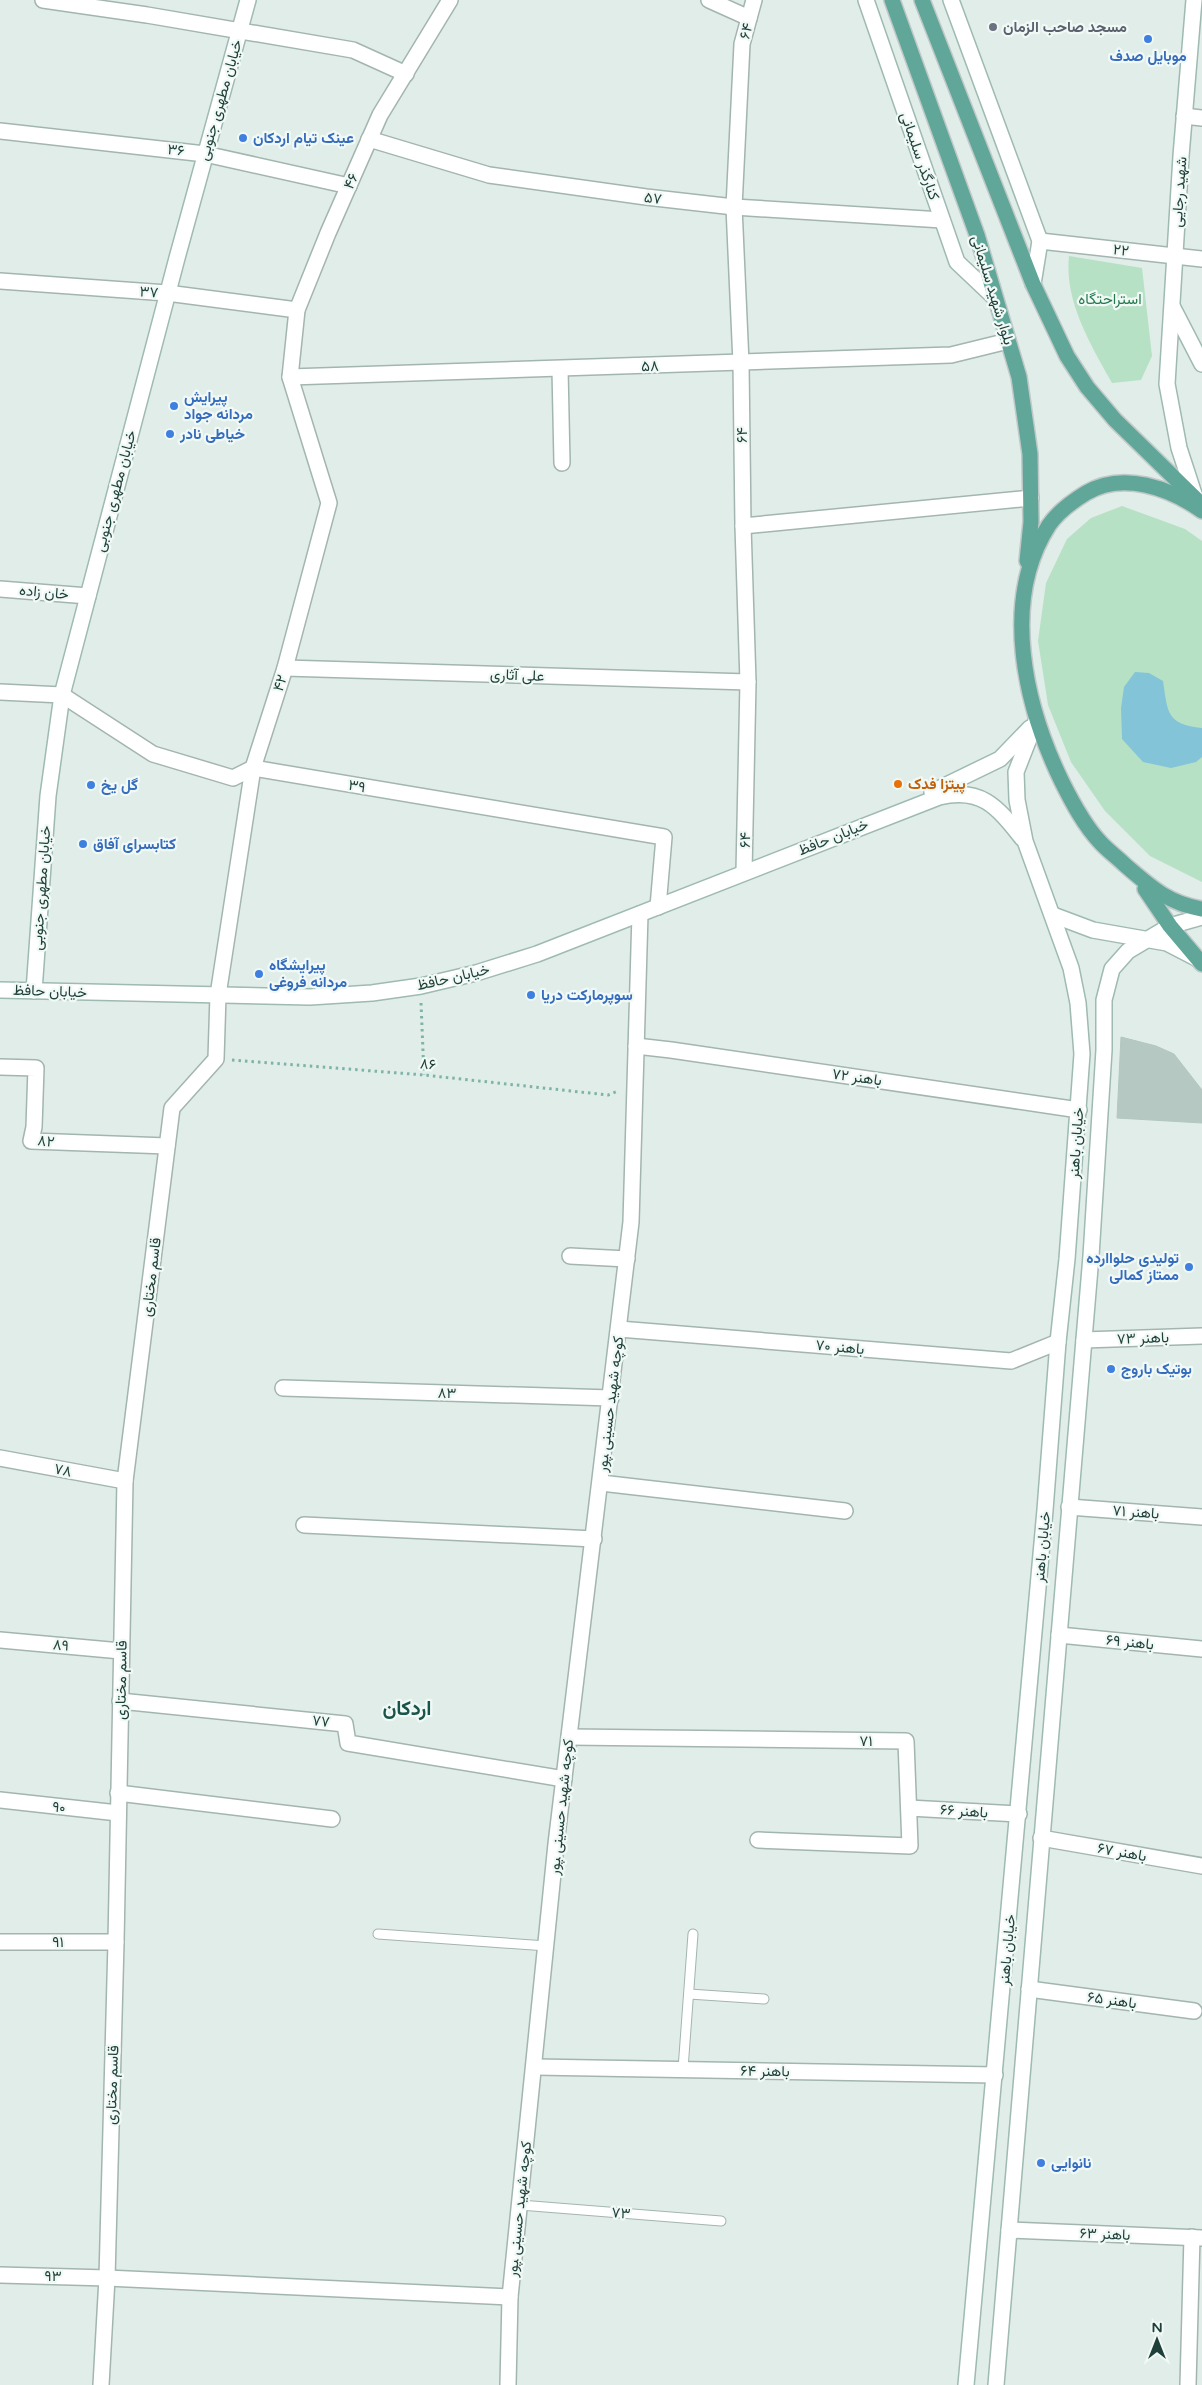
<svg xmlns="http://www.w3.org/2000/svg" width="1202" height="2385" viewBox="0 0 1202 2385" font-family="'Varela Round',Vazirmatn,sans-serif">
<rect width="100%" height="100%" fill="#e1ede8"/>
<!-- green -->
<g fill="#b7e1c5">
<path d="M1069 256 1142 268 1152 356 1141 380 1112 383C1091 345 1064 301 1069 256Z"/>
<polygon points="1122,506 1185,529 1202,541 1202,882 1150,856 1105,811 1071,762 1048,705 1038,641 1046,583 1067,539 1091,518"/>
</g>
<!-- water -->
<path fill="#83c4d8" d="M1135 672 1149 673 1163 681C1168 713 1166 724 1202 728V757L1196 762 1171 768 1143 762 1122 739 1121 708 1124 687Z"/>
<!-- building -->
<polygon fill="#b6c8c2" stroke="#b2c7c0" points="1121,1037 1156,1046 1174,1054 1202,1090 1202,1123 1117,1118"/>
<g fill="none" stroke-linecap="round" stroke-linejoin="round">
<!-- lane casing -->
<g stroke="#a3b5b0" stroke-width="11">
<g id="lane">
<polyline points="378,1934 547,1946"/>
<polyline points="689,1994 764,1999"/>
<polyline points="683,2069 693,1934"/>
<polyline points="520,2205 721,2221"/>
</g>
</g>
<!-- street casing -->
<g stroke="#a3b5b0" stroke-width="18">
<g id="street">
<polyline points="43,0 147,15 353,50 406,74"/>
<polyline points="709,0 749,18"/>
<polyline points="1184,116 1202,118"/>
<polyline points="0,131 205,154 349,186"/>
<polyline points="369,139 489,175 646,197 734,207 942,220"/>
<polyline points="1040,241 1202,259"/>
<polyline points="0,281 167,293 297,310"/>
<polyline points="560,369 562,463"/>
<polyline points="290,377 951,355 1008,341"/>
<polyline points="743,526 1031,498"/>
<polyline points="0,589 88,596"/>
<polyline points="285,668 748,682"/>
<polyline points="0,692 62,695 153,754 233,778 253,768 664,837 658,907"/>
<polyline points="744,872 748,682 743,526 741,363 734,207 742,44 754,0"/>
<polyline points="636,1046 671,1050 1079,1110"/>
<polyline points="0,1067 36,1068 34,1127 31,1141 167,1146"/>
<polyline points="570,1256 627,1259"/>
<polyline points="619,1329 1011,1361 1058,1342"/>
<polyline points="1084,1340 1202,1336"/>
<polyline points="283,1388 611,1398"/>
<polyline points="0,1458 125,1481"/>
<polyline points="601,1483 845,1511"/>
<polyline points="1069,1507 1202,1517"/>
<polyline points="304,1525 594,1539"/>
<polyline points="1059,1635 1202,1649"/>
<polyline points="0,1640 121,1651"/>
<polyline points="120,1701 345,1724 348,1743 564,1779"/>
<polyline points="569,1737 906,1741 910,1846 758,1840"/>
<polyline points="118,1793 332,1819"/>
<polyline points="0,1800 118,1813"/>
<polyline points="909,1808 1019,1814"/>
<polyline points="1041,1838 1202,1866"/>
<polyline points="0,1942 116,1942"/>
<polyline points="1029,1989 1194,2011"/>
<polyline points="535,2067 995,2075"/>
<polyline points="1009,2230 1202,2238"/>
<polyline points="0,2275 107,2278 510,2297"/>
<polyline points="101,2385 107,2278 116,1942 125,1481 172,1108 216,1059 218,995 253,768 285,668 329,503 290,377 297,310 328,233 380,115 450,0"/>
<polyline points="508,2385 510,2297 556,1844 631,1222 640,914"/>
<polyline points="1188,2385 1192,2237"/>
</g>
</g>
<!-- secondary casing -->
<g stroke="#9ebab2" stroke-width="18">
<g id="secondary">
<polyline points="866,0 957,262 995,298"/>
<polyline points="951,0 1040,241 1033,284"/>
<polyline points="1194,0 1181,156 1167,384 1179,448 1196,500"/>
<polyline points="1173,308 1202,364"/>
<polyline points="932,792 1000,759 1030,728"/>
<polyline points="1053,915 1093,930 1167,943 1196,958"/>
<path d="M0 990 310 997 372 993 421 986 476 973 537 954 939 797C982 787 997 807 1022 838"/>
<polyline points="34,991 48,796 62,695 177,258 248,0"/>
<polyline points="966,2385 1045,1510 1058,1342 1067,1259 1082,1054 1078,1003 1071,968 1025,841 1017,800 1016,772 1036,721"/>
<polyline points="996,2385 1091,1256 1104,1050 1104,1000 1112,969 1128,951 1170,926 1202,917"/>
</g>
</g>
<!-- primary casing -->
<g stroke="#c0c9c8" stroke-width="18">
<g id="primary">
<polyline points="892,0 977,235 1019,377 1030,454 1031,522 1027,561"/>
<polyline points="922,0 1033,284 1067,356 1087,387 1115,420 1196,499"/>
<path d="M1202 511C1170 488 1123 471 1086 493 1073 501 1058 512 1049 525 1000 601 1025 706 1062 782 1072 802 1084 825 1100 842 1107 850 1117 857 1125 865 1151 887 1167 903 1202 909"/>
<polyline points="1145,889 1170,926 1202,964"/>
</g>
</g>
<!-- path -->
<g stroke="#7eb4a7" stroke-width="3" stroke-dasharray="2.5 4" stroke-linecap="butt">
<polyline points="421,1003 424,1075"/>
<polyline points="232,1060 424,1075 608,1095 618,1091"/>
</g>
<!-- lane -->
<use href="#lane" stroke="#fff" stroke-width="9"/>
<!-- street -->
<use href="#street" stroke="#fff" stroke-width="15"/>
<!-- secondary -->
<use href="#secondary" stroke="#fff" stroke-width="15"/>
<!-- primary -->
<use href="#primary" stroke="#60a79a" stroke-width="15"/>
</g>
<!-- markers -->
<circle fill="#6b7280" stroke="#f1f9f6" stroke-width="2" cx="993" cy="27" r="5"/>
<g fill="#3f7fe0" stroke="#f1f9f6" stroke-width="2">
<circle cx="1148" cy="39" r="5"/>
<circle cx="243" cy="138" r="5"/>
<circle cx="174" cy="406" r="5"/>
<circle cx="170" cy="434" r="5"/>
<circle cx="91" cy="785" r="5"/>
<circle cx="83" cy="844" r="5"/>
<circle cx="259" cy="974" r="5"/>
<circle cx="531" cy="995" r="5"/>
<circle cx="1189" cy="1267" r="5"/>
<circle cx="1111" cy="1369" r="5"/>
<circle cx="1041" cy="2163" r="5"/>
</g>
<circle fill="#e8710a" stroke="#f1f9f6" stroke-width="2" cx="898" cy="784" r="5"/>
<g text-anchor="middle" stroke-width="4.5" stroke-linejoin="round" paint-order="stroke">
<!-- worship labels -->
<g font-size="15" font-weight="bold" fill="#5b616d" stroke="#f1f9f6" text-anchor="start">
<text x="1003" y="32">مسجد صاحب الزمان</text>
</g>
<!-- street labels -->
<g font-size="15" fill="#1f3f39" stroke="#f1f9f6">
<text transform="translate(746 31) rotate(-76)" y="5">۶۴</text>
<text transform="translate(220 100) rotate(-74)" y="5">خیابان مطهری جنوبی</text>
<text transform="translate(176 150) rotate(6)" y="5">۳۶</text>
<text transform="translate(920 156) rotate(71)" y="5">کنارگذر سلیمانی</text>
<text transform="translate(351 181) rotate(-66)" y="5">۴۶</text>
<text transform="translate(1179 192) rotate(-86)" y="5">شهید رجایی</text>
<text transform="translate(653 198) rotate(7)" y="5">۵۷</text>
<text transform="translate(1121 250) rotate(7)" y="5">۲۲</text>
<text transform="translate(993 290) rotate(73)" y="5">بلوار شهید سلیمانی</text>
<text transform="translate(149 292) rotate(4)" y="5">۳۷</text>
<text transform="translate(650 366) rotate(-2)" y="5">۵۸</text>
<text transform="translate(742 435) rotate(-90)" y="5">۶۴</text>
<text transform="translate(115 491) rotate(-75)" y="5">خیابان مطهری جنوبی</text>
<text transform="translate(44 592) rotate(5)" y="5">خان زاده</text>
<text transform="translate(517 675) rotate(2)" y="5">علی آثاری</text>
<text transform="translate(280 683) rotate(-72)" y="5">۴۲</text>
<text transform="translate(357 786) rotate(9)" y="5">۳۹</text>
<text transform="translate(833 837) rotate(-22)" y="5">خیابان حافظ</text>
<text transform="translate(745 840) rotate(-89)" y="5">۶۴</text>
<text transform="translate(41 888) rotate(-86)" y="5">خیابان مطهری جنوبی</text>
<text transform="translate(453 977) rotate(-13)" y="5">خیابان حافظ</text>
<text transform="translate(50 991) rotate(2)" y="5">خیابان حافظ</text>
<text transform="translate(428 1064) rotate(6)" y="5">۸۶</text>
<text transform="translate(857 1077) rotate(8)" y="5">باهنر ۷۲</text>
<text transform="translate(46 1141) rotate(7)" y="5">۸۲</text>
<text transform="translate(1076 1143) rotate(-86)" y="5">خیابان باهنر</text>
<text transform="translate(151 1277) rotate(-83)" y="5">قاسم مختاری</text>
<text transform="translate(1143 1338) rotate(-2)" y="5">باهنر ۷۳</text>
<text transform="translate(840 1347) rotate(5)" y="5">باهنر ۷۰</text>
<text transform="translate(447 1393) rotate(2)" y="5">۸۳</text>
<text transform="translate(610 1404) rotate(-83)" y="5">کوچه شهید حسینی ‍پور</text>
<text transform="translate(63 1470) rotate(11)" y="5">۷۸</text>
<text transform="translate(1136 1512) rotate(4)" y="5">باهنر ۷۱</text>
<text transform="translate(1042 1547) rotate(-85)" y="5">خیابان باهنر</text>
<text transform="translate(1130 1642) rotate(6)" y="5">باهنر ۶۹</text>
<text transform="translate(61 1645) rotate(5)" y="5">۸۹</text>
<text transform="translate(121 1680) rotate(-89)" y="5">قاسم مختاری</text>
<text transform="translate(321 1721) rotate(6)" y="5">۷۷</text>
<text transform="translate(866 1741) rotate(1)" y="5">۷۱</text>
<text transform="translate(59 1807) rotate(7)" y="5">۹۰</text>
<text transform="translate(561 1807) rotate(-84)" y="5">کوچه شهید حسینی ‍پور</text>
<text transform="translate(964 1811) rotate(4)" y="5">باهنر ۶۶</text>
<text transform="translate(1122 1852) rotate(10)" y="5">باهنر ۶۷</text>
<text x="58" y="1947">۹۱</text>
<text transform="translate(1007 1950) rotate(-85)" y="5">خیابان باهنر</text>
<text transform="translate(1112 2000) rotate(8)" y="5">باهنر ۶۵</text>
<text transform="translate(765 2071) rotate(1)" y="5">باهنر ۶۴</text>
<text transform="translate(112 2085) rotate(-88)" y="5">قاسم مختاری</text>
<text transform="translate(519 2209) rotate(-84)" y="5">کوچه شهید حسینی ‍پور</text>
<text transform="translate(621 2213) rotate(4)" y="5">۷۳</text>
<text transform="translate(1105 2234) rotate(2)" y="5">باهنر ۶۳</text>
<text transform="translate(53 2276) rotate(2)" y="5">۹۳</text>
</g>
<!-- shop labels -->
<g font-size="15" font-weight="bold" fill="#366cbe" stroke="#f1f9f6" text-anchor="start">
<text x="1148" y="61" text-anchor="middle">موبایل صدف</text>
<text x="253" y="143">عینک تیام اردکان</text>
<text x="184" y="402">پیرایش<tspan x="184" dy="17">مردانه جواد</tspan></text>
<text x="180" y="439">خیاطی نادر</text>
<text x="101" y="790">گل یخ</text>
<text x="93" y="849">کتابسرای آفاق</text>
<text x="269" y="970">پیرایشگاه<tspan x="269" dy="17">مردانه فروغی</tspan></text>
<text x="541" y="1000">سوپرمارکت دریا</text>
<text x="1179" y="1263" text-anchor="end">تولیدی حلواارده<tspan x="1179" dy="17">ممتاز کمالی</tspan></text>
<text x="1121" y="1374">بوتیک باروج</text>
<text x="1051" y="2168">نانوایی</text>
</g>
<!-- park labels -->
<g font-size="15" fill="#257b4d" stroke="#f1f9f6">
<text x="1110" y="304">استراحتگاه</text>
</g>
<!-- food labels -->
<g font-size="15" font-weight="bold" fill="#c56008" stroke="#f1f9f6" text-anchor="start">
<text x="908" y="789">پیتزا فدک</text>
</g>
<!-- district labels -->
<g font-size="20" font-weight="bold" fill="#19544a" stroke="#f1f9f6">
<text x="407" y="1715">اردکان</text>
</g>
</g>
<!-- north arrow -->
<g transform="translate(1157 2340)" stroke="#f1f9f6" stroke-width="4" paint-order="stroke">
<path d="M0-4L9 19L0 12L-9 19Z" fill="#1f3f39"/>
<text y="-8" font-size="14" font-weight="bold" text-anchor="middle" fill="#1f3f39">N</text>
</g>
</svg>
